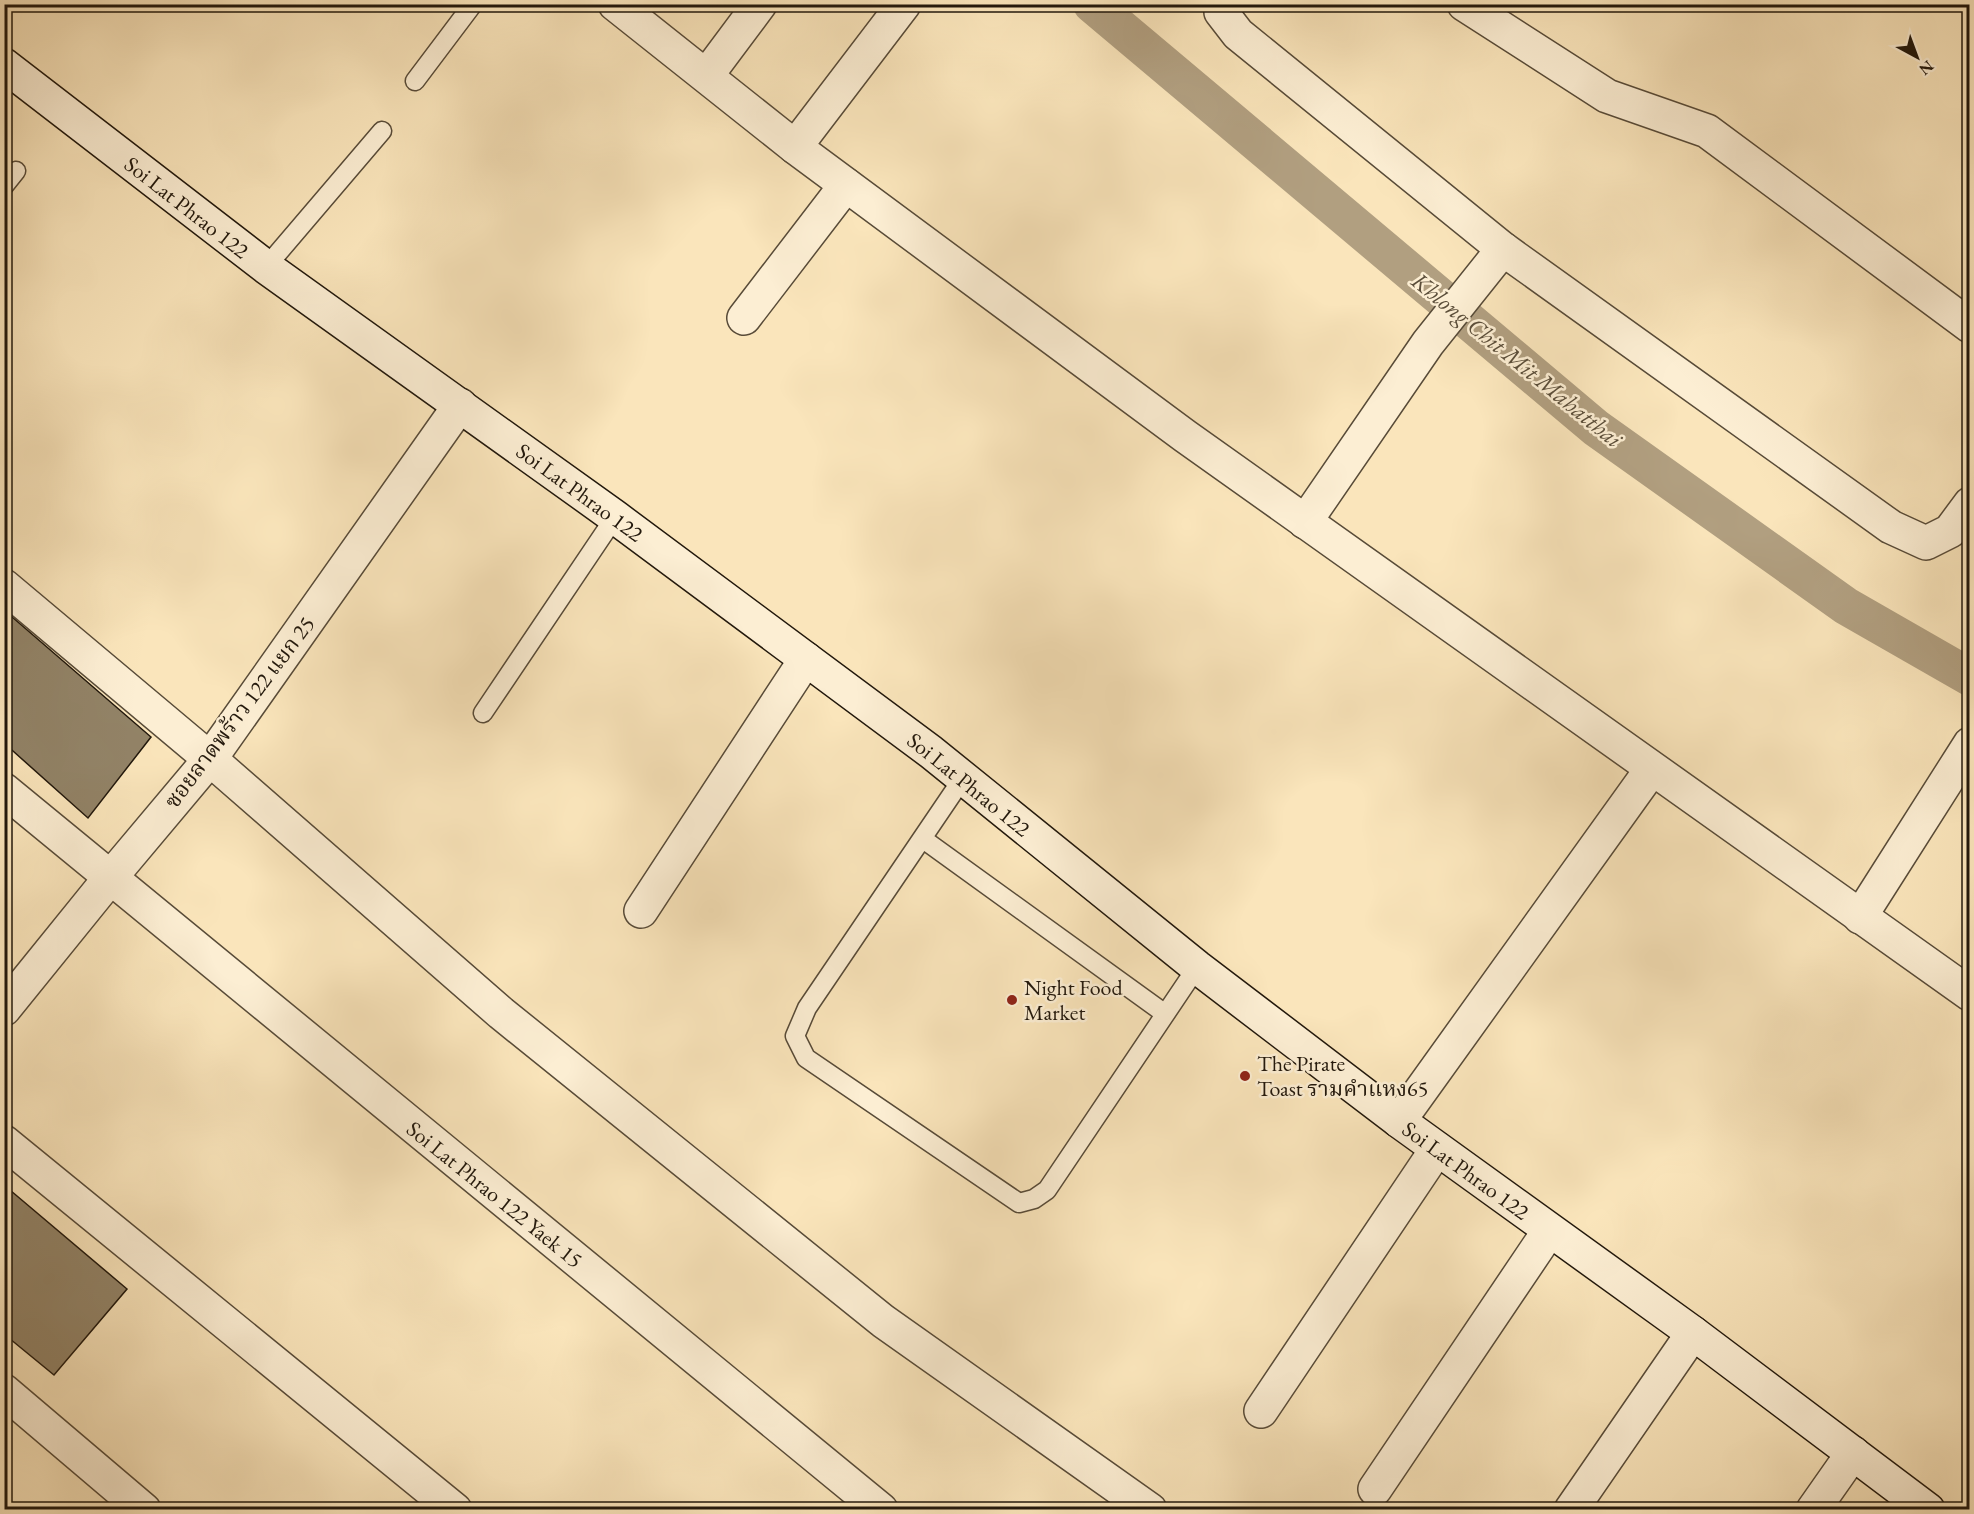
<svg xmlns="http://www.w3.org/2000/svg" width="1974" height="1514" viewBox="0 0 1974 1514" font-family="'EB Garamond','Noto Serif Thai',serif">
<rect width="100%" height="100%" fill="#fae5bb"/>
<filter id="stains"><feTurbulence type="fractalNoise" baseFrequency=".00333" numOctaves="4"/><feColorMatrix values="0 0 0 0 .2 0 0 0 0 .09 0 0 0 0 .02 0 0 0 .5 -.17"/></filter>
<radialGradient id="worn" r=".72"><stop offset=".6" stop-color="#630" stop-opacity="0"/><stop offset="1" stop-color="#630" stop-opacity=".3"/></radialGradient>
<g fill="none" stroke-linecap="round" stroke-linejoin="round">
<!-- canal -->
<polyline stroke="#b19f80" stroke-width="38" points="1092,4 1596,428 1846,606 1970,677"/>
</g>
<!-- building -->
<g fill="#928367" stroke="#22180c" stroke-width="1.5">
<polygon points="4,610 151,737 88,818 4,743"/>
<polygon points="4,1185 127,1289 54,1375 4,1334"/>
</g>
<g fill="none" stroke-linecap="round" stroke-linejoin="round">
<!-- lane casing -->
<g stroke="#584b38" stroke-width="21">
<g id="lane">
<polyline points="415,81 473,4"/>
<polyline points="4,186 16,171"/>
<polyline points="266,267 382,131"/>
<polyline points="483,713 615,517"/>
<polyline points="963,778 807,1008 795,1036 806,1058 1019,1203 1034,1199 1047,1190 1197,967"/>
<polyline points="923,839 1164,1013"/>
</g>
</g>
<!-- street casing -->
<g stroke="#584b38" stroke-width="36">
<g id="street">
<polyline points="615,4 795,147 1185,436 1970,994"/>
<polyline points="1221,4 1221,12 1238,34 1503,249 1891,527 1926,543 1950,531 1970,504"/>
<polyline points="1464,4 1607,96 1707,131 1970,326"/>
<polyline points="707,75 760,4"/>
<polyline points="795,147 904,4"/>
<polyline points="744,318 846,185"/>
<polyline points="1305,522 1428,343 1503,249"/>
<polyline points="4,586 210,759 501,1013 883,1321 1150,1510"/>
<polyline points="4,790 881,1510"/>
<polyline points="641,911 806,659"/>
<polyline points="1860,917 1970,744"/>
<polyline points="4,1009 110,878 210,759 460,405"/>
<polyline points="1399,1121 1651,770"/>
<polyline points="4,1142 455,1510"/>
<polyline points="4,1391 144,1510"/>
<polyline points="1261,1411 1437,1149"/>
<polyline points="1375,1489 1549,1231"/>
<polyline points="1571,1510 1693,1333"/>
<polyline points="1813,1510 1853,1453"/>
</g>
</g>
<!-- secondary casing -->
<g stroke="#22180c" stroke-width="36">
<polyline id="secondary" points="4,65 266,267 615,517 931,752 1197,967 1399,1121 1693,1333 1928,1510"/>
</g>
<!-- lane -->
<use href="#lane" stroke="#fceed3" stroke-width="18"/>
<!-- street -->
<use href="#street" stroke="#fceed3" stroke-width="33"/>
<!-- secondary -->
<use href="#secondary" stroke="#fceed3" stroke-width="33"/>
</g>
<!-- markers -->
<g fill="#8f2418" stroke="#fceed3" stroke-width="2">
<circle cx="1012" cy="1000" r="6"/>
<circle cx="1245" cy="1076" r="6"/>
</g>
<g text-anchor="middle" stroke-width="5" stroke-linejoin="round" paint-order="stroke">
<!-- street labels -->
<g font-size="22" fill="#22180c" stroke="#fceed3">
<text transform="translate(187 207) rotate(38)" y="8">Soi Lat Phrao 122</text>
<text transform="translate(580 492) rotate(36)" y="8">Soi Lat Phrao 122</text>
<text transform="translate(239 712) rotate(-53)" y="8">ซอยลาดพร้าว 122 แยก 25</text>
<text transform="translate(969 784) rotate(39)" y="8">Soi Lat Phrao 122</text>
<text transform="translate(1466 1170) rotate(36)" y="8">Soi Lat Phrao 122</text>
<text transform="translate(495 1194) rotate(39)" y="8">Soi Lat Phrao 122 Yaek 15</text>
</g>
<!-- poi labels -->
<g font-size="22" fill="#22180c" stroke="#fceed3" text-anchor="start">
<text x="1024" y="995">Night Food<tspan x="1024" dy="25">Market</tspan></text>
<text x="1257" y="1071">The Pirate<tspan x="1257" dy="25">Toast รามคำแหง65</tspan></text>
</g>
<!-- water labels -->
<g font-size="24" font-style="italic" fill="#5b4e3a" stroke="#fceed3">
<text transform="translate(1517 360) rotate(39)" y="8">Khlong Chit Mit Mahatthai</text>
</g>
</g>
<!-- margin -->
<rect width="1974" height="1514" fill="none" stroke="#fae5bb" stroke-width="24"/>
<rect x="6" y="6" width="1962" height="1502" fill="none" stroke="#22180c" stroke-width="3"/>
<rect x="12" y="12" width="1950" height="1490" fill="none" stroke="#22180c" stroke-width="1.5"/>
<!-- north arrow -->
<g transform="translate(1917 57) rotate(139)" stroke="#fceed3" stroke-width="4.5" paint-order="stroke">
<path d="M0-4.5L10 22L0 15L-10 22Z" fill="#22180c"/>
<text y="-9" font-size="16" font-weight="bold" text-anchor="middle" fill="#22180c">N</text>
</g>
<rect width="100%" height="100%" filter="url(#stains)"/>
<rect width="100%" height="100%" fill="url(#worn)"/>
</svg>
